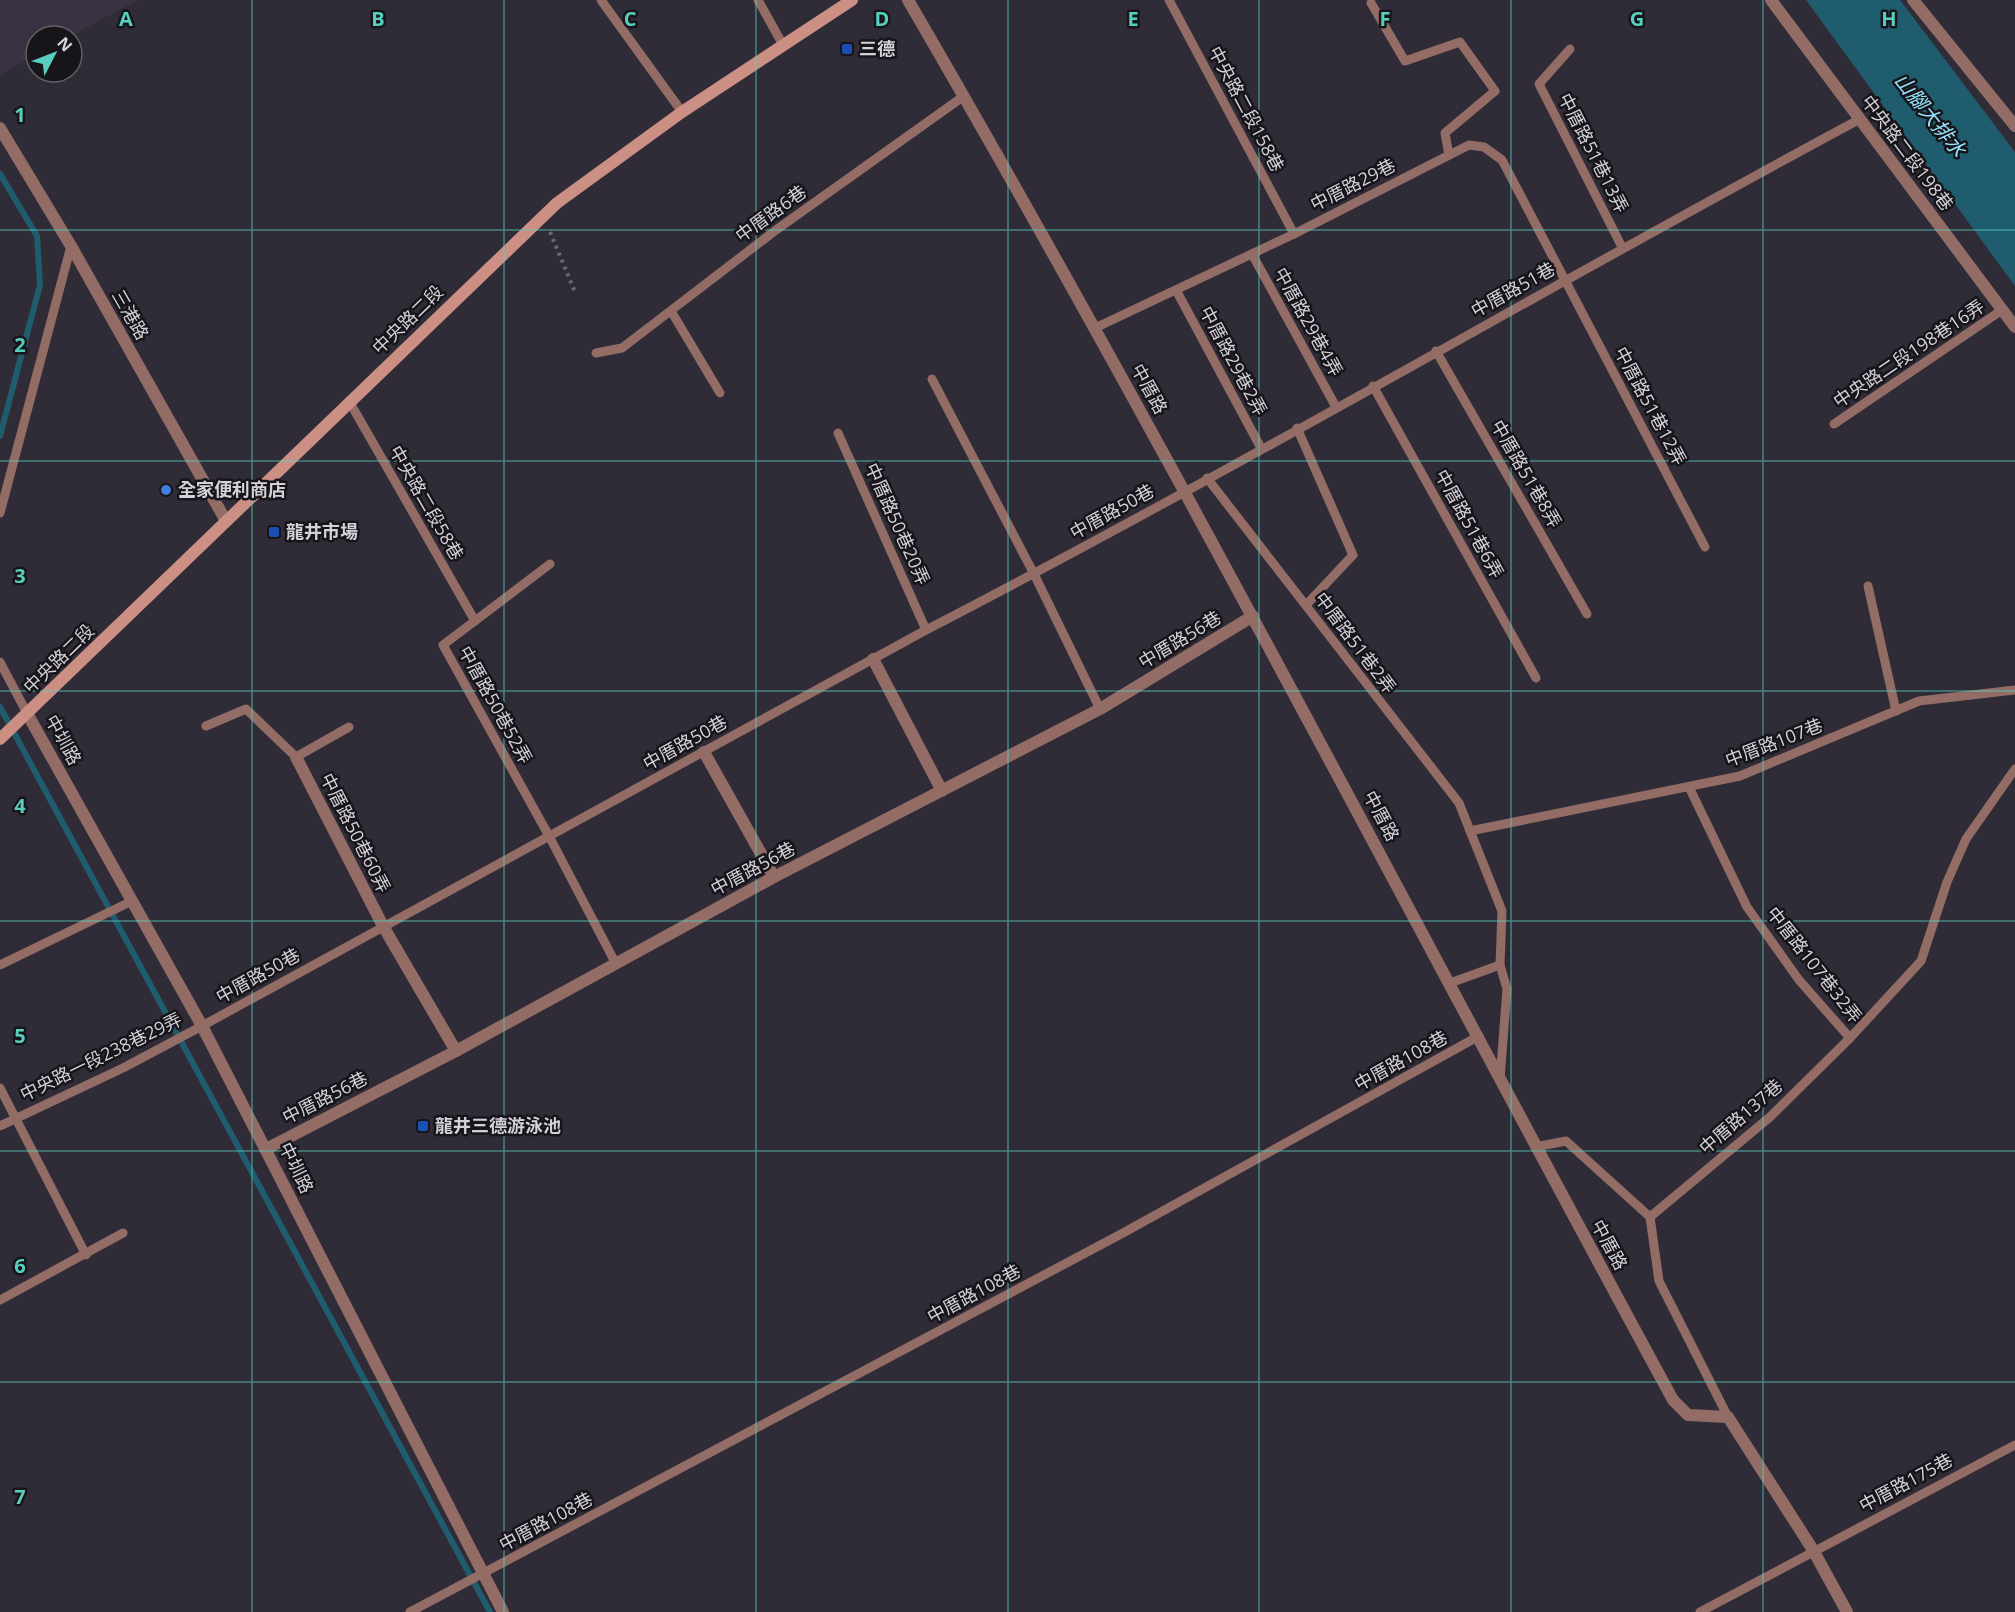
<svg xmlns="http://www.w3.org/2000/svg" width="2015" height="1612" viewBox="0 0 2015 1612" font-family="'Open Sans','Noto Sans TC',sans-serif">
<rect width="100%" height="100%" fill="#302c37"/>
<!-- built -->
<polygon fill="#393243" points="0,0 138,0 71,36 36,36 36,55 0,75"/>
<!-- water -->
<polygon fill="#1f5d6e" points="1806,0 1900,0 2015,152 2015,286"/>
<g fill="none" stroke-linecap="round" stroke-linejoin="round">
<!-- stream -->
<g stroke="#1f5d6e" stroke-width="6">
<polyline points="0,174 37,236 40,285 0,436"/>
<polyline points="0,707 490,1612"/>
</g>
<!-- path -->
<polyline stroke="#6a6771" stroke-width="4" stroke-dasharray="3 4.5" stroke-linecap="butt" points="550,232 575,292"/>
<!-- lane -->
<g stroke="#936d65" stroke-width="9">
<polyline points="601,0 682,112"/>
<polyline points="758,0 783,45"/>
<polyline points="1169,0 1294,234"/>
<polyline points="1371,3 1405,61 1460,42 1495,91 1445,133 1449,155"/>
<polyline points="1570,49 1539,84 1622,247"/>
<polyline points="1252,254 1336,407"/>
<polyline points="1176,290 1261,448"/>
<polyline points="671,311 720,393"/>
<polyline points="1095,328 1294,234 1469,145 1484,147 1502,160 1705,547"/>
<polyline points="1436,351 1587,614"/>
<polyline points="596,353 622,348 776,230 964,96"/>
<polyline points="932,379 1034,574 1100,709"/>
<polyline points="1373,386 1536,678"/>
<polyline points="349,401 475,621"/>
<polyline points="1834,424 2002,310"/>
<polyline points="1297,428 1353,555 1306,605"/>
<polyline points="838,433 926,630"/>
<polyline points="1207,478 1459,803 1502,911 1500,965 1507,989 1500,1079"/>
<polyline points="0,513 71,246"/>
<polyline points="550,564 443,645 549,836 616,964"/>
<polyline points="1868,586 1896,711"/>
<polyline points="0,662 28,715"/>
<polyline points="206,726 246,709 296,757 349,727"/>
<polyline points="1689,787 1747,907 1799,980 1850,1038"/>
<polyline points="1470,831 1740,776 1919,701 2015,690"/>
<polyline points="0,965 132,901"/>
<polyline points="1450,983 1500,965"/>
<polyline points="0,1088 86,1255"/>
<path d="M0 1126 123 1068 202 1026 926 630C1241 467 1547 287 1860 119"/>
<polyline points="1535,1147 1566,1141 1650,1217 1659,1281 1728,1417"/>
<polyline points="1650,1217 1770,1117 1850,1038 1921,961 1947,882 1966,839 2015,769"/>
<polyline points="0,1300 123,1233"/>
<polyline points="410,1612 1123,1233 1479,1036"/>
<polyline points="1700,1612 2015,1445"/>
</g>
<!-- street -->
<g stroke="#936d65" stroke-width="12">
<path d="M908 0C1176 460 1419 933 1673 1400L1688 1415 1728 1417 1813 1550 1847 1612"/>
<polyline points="1771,0 2015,327"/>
<polyline points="1913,0 2015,126"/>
<polyline points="0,128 71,246 226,521"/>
<polyline points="873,659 942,791"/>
<polyline points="28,715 202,1026 503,1612"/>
<polyline points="704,752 774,877"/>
<polyline points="296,757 383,926 456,1051"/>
<polyline points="266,1149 456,1051 774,877 1100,709 1253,616"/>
</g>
<!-- secondary -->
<polyline stroke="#cc8f83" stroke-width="12" points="0,739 557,203 682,112 852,0"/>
</g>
<!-- grid -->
<path fill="none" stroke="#58cebf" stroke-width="1.5" stroke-opacity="0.55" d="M252 0V1612M504 0V1612M756 0V1612M1008 0V1612M1259 0V1612M1511 0V1612M1763 0V1612M0 230H2015M0 461H2015M0 691H2015M0 921H2015M0 1151H2015M0 1382H2015"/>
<!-- markers -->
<g fill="#1a4fb4" stroke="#17151a" stroke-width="2">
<rect x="841" y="43" width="12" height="12" rx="3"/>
<rect x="268" y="526" width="12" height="12" rx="3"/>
<rect x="417" y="1120" width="12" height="12" rx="3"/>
</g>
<circle fill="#3f7fe0" stroke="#17151a" stroke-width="2" cx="166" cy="490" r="6"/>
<g text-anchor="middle" stroke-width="5" stroke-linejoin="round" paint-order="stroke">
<!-- poi labels -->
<g font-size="18" font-weight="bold" fill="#d4d1d9" stroke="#17151a" text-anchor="start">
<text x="859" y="55">三德</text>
<text x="178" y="496">全家便利商店</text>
<text x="286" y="538">龍井市場</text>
<text x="435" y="1132">龍井三德游泳池</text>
</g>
<!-- street labels -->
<g font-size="18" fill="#d4d1d9" stroke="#17151a">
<text transform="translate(1246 109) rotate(62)" y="6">中央路二段158巷</text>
<text transform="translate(1593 153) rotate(63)" y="6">中厝路51巷13弄</text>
<text transform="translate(1907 153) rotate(53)" y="6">中央路二段198巷</text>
<text transform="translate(1353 185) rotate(-27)" y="6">中厝路29巷</text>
<text transform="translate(771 214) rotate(-36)" y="6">中厝路6巷</text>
<text transform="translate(1513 290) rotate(-29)" y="6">中厝路51巷</text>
<text transform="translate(130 315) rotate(60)" y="6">三港路</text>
<text transform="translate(408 320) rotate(-44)" y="6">中央路二段</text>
<text transform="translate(1308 322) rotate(61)" y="6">中厝路29巷4弄</text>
<text transform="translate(1909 354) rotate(-34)" y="6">中央路二段198巷16弄</text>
<text transform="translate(1233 361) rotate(62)" y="6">中厝路29巷2弄</text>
<text transform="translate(1149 389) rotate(61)" y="6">中厝路</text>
<text transform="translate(1650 406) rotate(62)" y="6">中厝路51巷12弄</text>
<text transform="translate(1526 474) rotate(60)" y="6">中厝路51巷8弄</text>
<text transform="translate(426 503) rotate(60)" y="6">中央路二段58巷</text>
<text transform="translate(1112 512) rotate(-29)" y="6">中厝路50巷</text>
<text transform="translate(897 524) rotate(66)" y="6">中厝路50巷20弄</text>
<text transform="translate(1469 524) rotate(61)" y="6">中厝路51巷6弄</text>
<text transform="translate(1180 640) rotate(-31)" y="6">中厝路56巷</text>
<text transform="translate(1355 643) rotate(53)" y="6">中厝路51巷2弄</text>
<text transform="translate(59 659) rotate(-44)" y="6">中央路二段</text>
<text transform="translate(495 705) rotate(61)" y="6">中厝路50巷52弄</text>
<text transform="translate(63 740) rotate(61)" y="6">中圳路</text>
<text transform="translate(685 743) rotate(-29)" y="6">中厝路50巷</text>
<text transform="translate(1774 743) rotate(-21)" y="6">中厝路107巷</text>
<text transform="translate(1381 816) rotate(62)" y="6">中厝路</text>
<text transform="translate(355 833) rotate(63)" y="6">中厝路50巷60弄</text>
<text transform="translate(753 869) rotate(-28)" y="6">中厝路56巷</text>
<text transform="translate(1814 965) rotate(52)" y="6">中厝路107巷32弄</text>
<text transform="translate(258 976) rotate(-29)" y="6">中厝路50巷</text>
<text transform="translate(101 1057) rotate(-26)" y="6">中央路一段238巷29弄</text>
<text transform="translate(1401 1061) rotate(-29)" y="6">中厝路108巷</text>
<text transform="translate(325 1098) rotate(-27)" y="6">中厝路56巷</text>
<text transform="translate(1741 1117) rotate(-41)" y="6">中厝路137巷</text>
<text transform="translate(296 1168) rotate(64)" y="6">中圳路</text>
<text transform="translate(1609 1245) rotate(61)" y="6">中厝路</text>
<text transform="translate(974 1294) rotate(-28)" y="6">中厝路108巷</text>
<text transform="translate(1906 1483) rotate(-28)" y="6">中厝路175巷</text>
<text transform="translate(546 1522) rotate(-28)" y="6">中厝路108巷</text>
</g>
<!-- water labels -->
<g font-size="20" font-style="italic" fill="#94e4fe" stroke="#17151a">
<text transform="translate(1930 115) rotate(51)" y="7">山腳大排水</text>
</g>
</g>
<g font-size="20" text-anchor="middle" font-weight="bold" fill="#58cebf" stroke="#17151a" stroke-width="5" stroke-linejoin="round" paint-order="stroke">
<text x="126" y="26">A</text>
<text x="378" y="26">B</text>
<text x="630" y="26">C</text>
<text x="882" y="26">D</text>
<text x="1133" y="26">E</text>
<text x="1385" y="26">F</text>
<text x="1637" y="26">G</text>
<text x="1889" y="26">H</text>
<text x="20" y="122">1</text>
<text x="20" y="352">2</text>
<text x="20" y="583">3</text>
<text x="20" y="813">4</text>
<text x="20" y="1043">5</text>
<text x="20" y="1273">6</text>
<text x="20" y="1504">7</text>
</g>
<!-- north arrow -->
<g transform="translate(54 54) rotate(48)"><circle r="28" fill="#17151a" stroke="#636066" stroke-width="1.5"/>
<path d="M0-4.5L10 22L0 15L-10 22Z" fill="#58cebf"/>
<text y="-9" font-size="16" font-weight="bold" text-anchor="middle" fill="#d4d1d9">N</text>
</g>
</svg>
